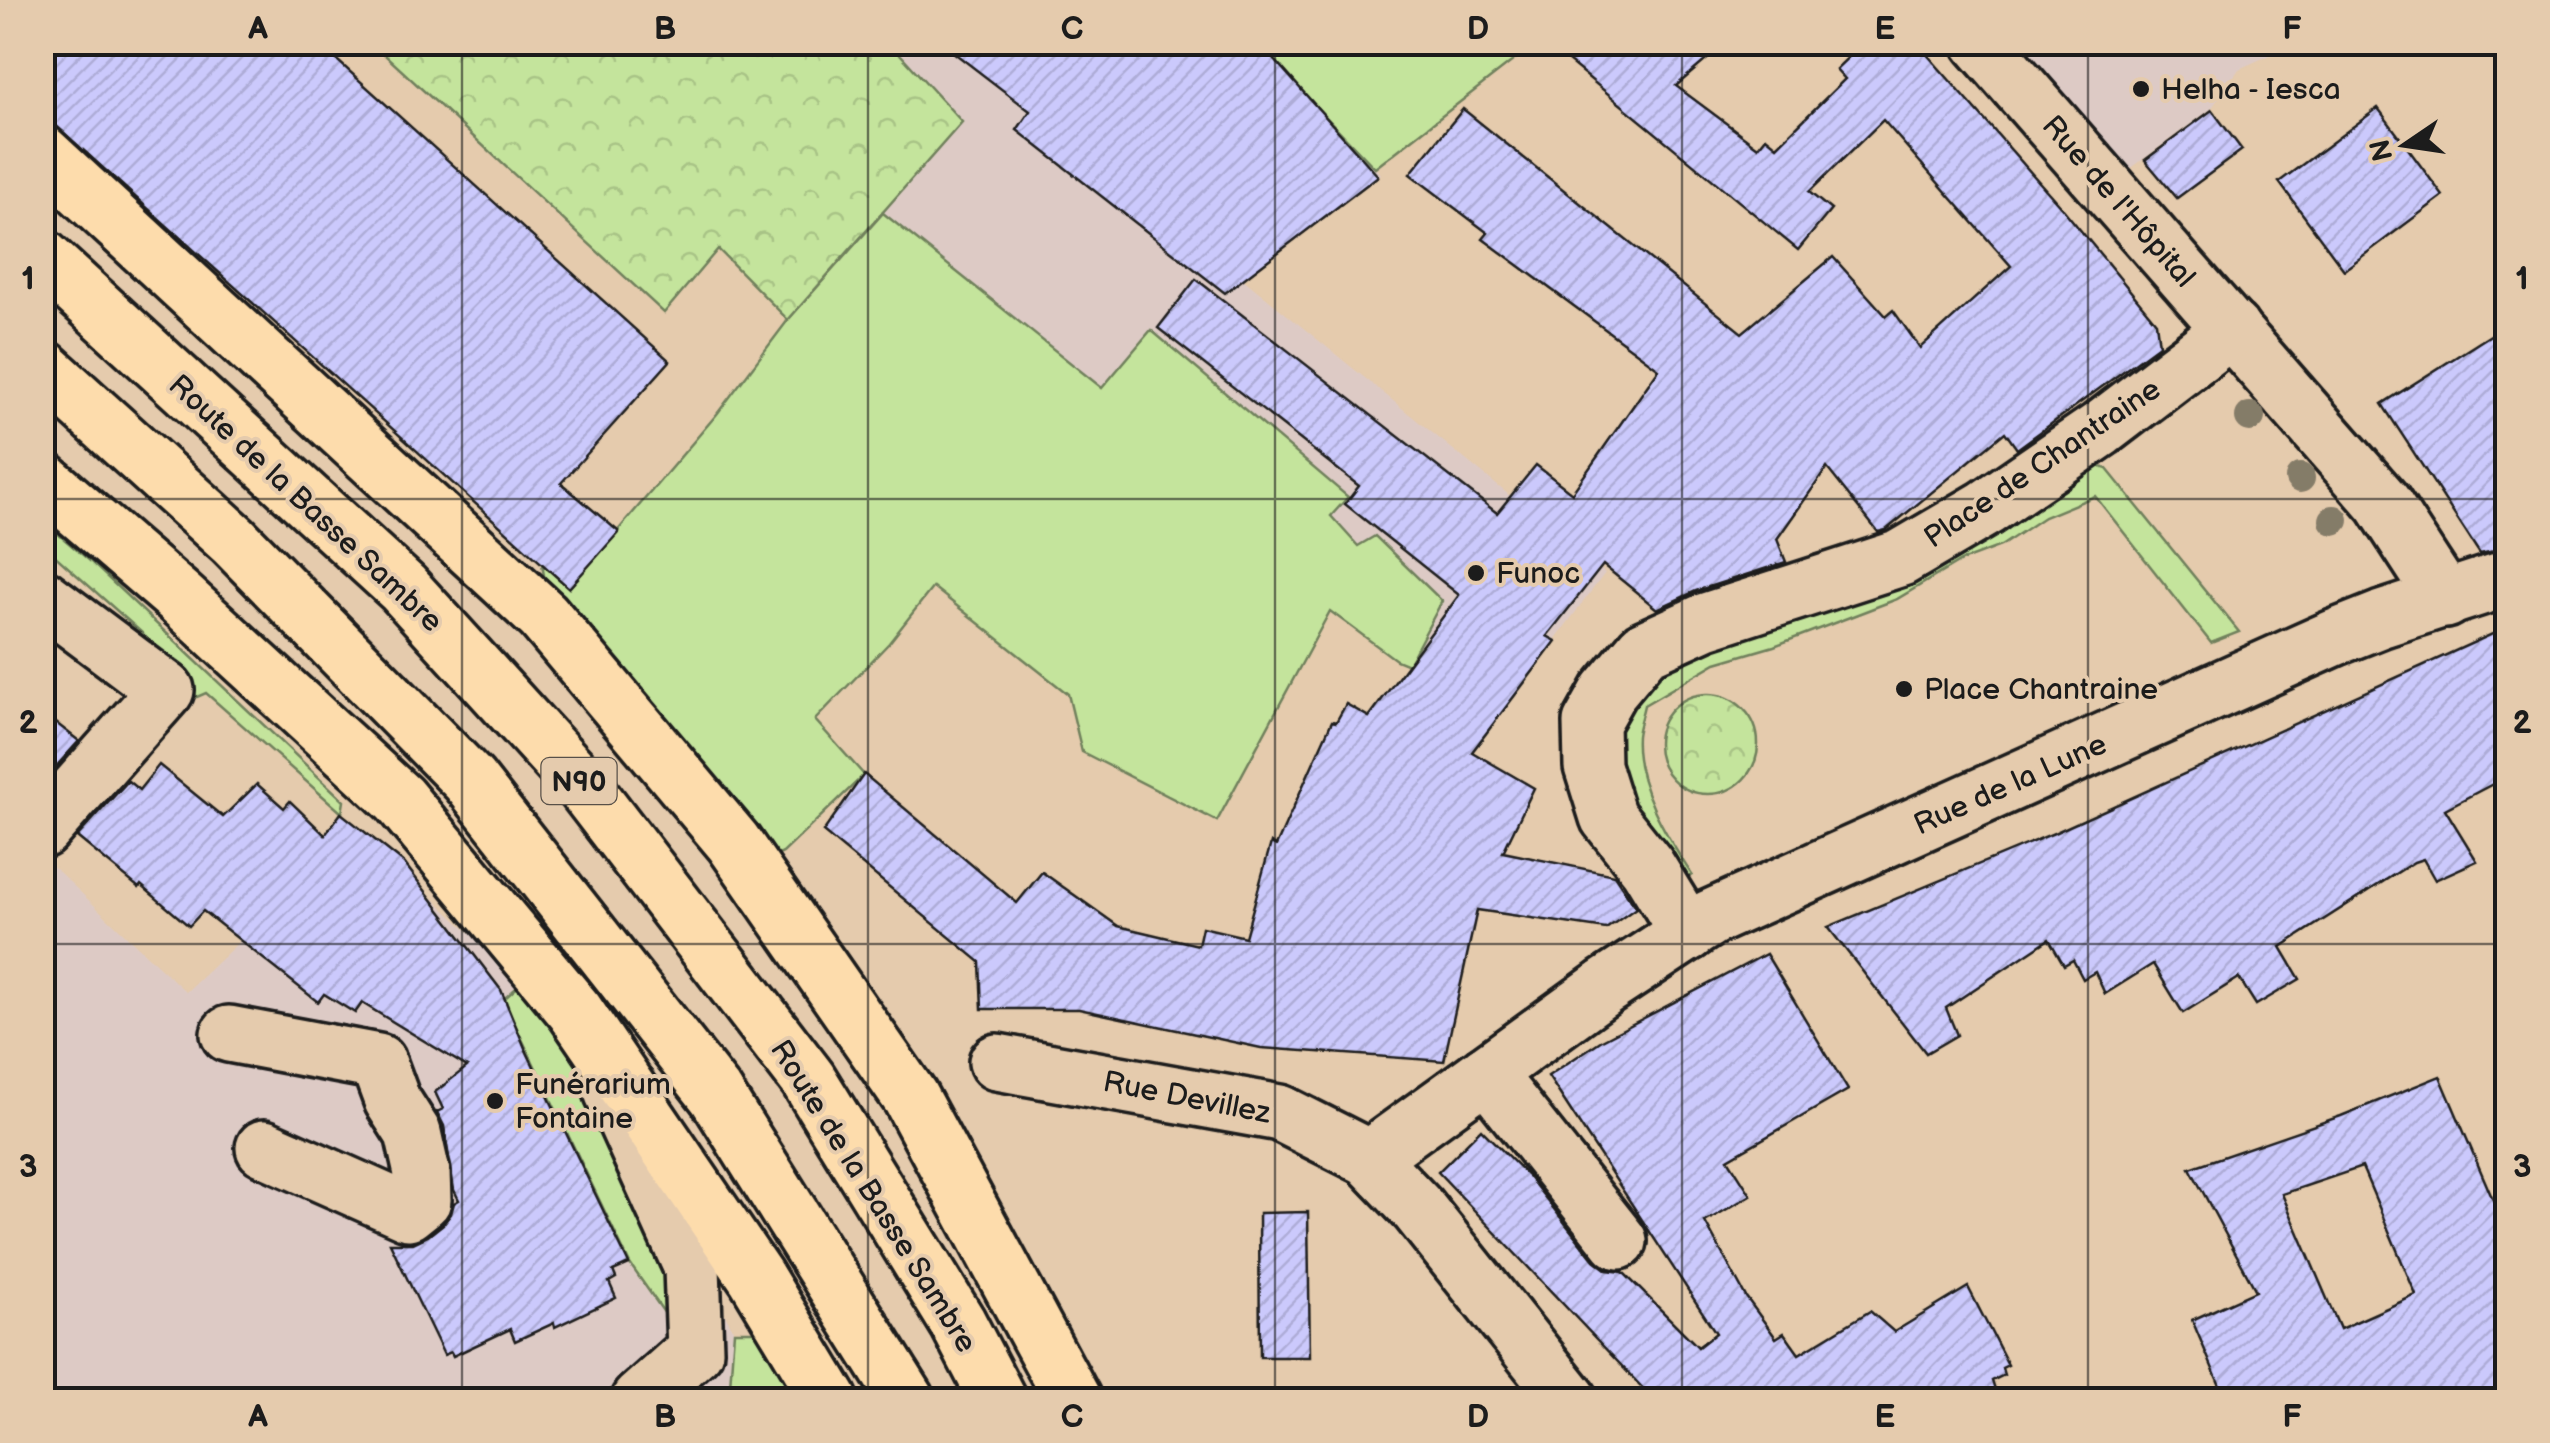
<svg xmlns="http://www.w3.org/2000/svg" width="2550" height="1443" viewBox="0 0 2550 1443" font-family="'Balsamiq Sans',sans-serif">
<defs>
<pattern id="park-crowns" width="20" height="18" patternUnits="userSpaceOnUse" patternTransform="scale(2.5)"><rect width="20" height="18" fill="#c4e49c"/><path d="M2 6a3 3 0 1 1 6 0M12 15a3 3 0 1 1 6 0" fill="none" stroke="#a8c386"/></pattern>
<pattern id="building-hatch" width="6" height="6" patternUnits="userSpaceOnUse" patternTransform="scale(2.5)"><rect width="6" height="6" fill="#cbc9fc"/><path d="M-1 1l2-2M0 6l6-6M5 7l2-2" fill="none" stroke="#aeacd7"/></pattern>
</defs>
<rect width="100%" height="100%" fill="#e5cbad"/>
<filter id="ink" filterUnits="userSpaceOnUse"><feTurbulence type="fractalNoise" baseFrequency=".01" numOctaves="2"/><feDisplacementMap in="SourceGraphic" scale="20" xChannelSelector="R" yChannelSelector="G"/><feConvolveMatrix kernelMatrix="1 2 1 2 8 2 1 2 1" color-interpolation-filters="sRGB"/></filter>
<g filter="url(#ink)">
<!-- built -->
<g fill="#ddcac5">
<polygon points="890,43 1255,43 1381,174 1237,274 1605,573 1503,709 1434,675 1396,660 1330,611 1217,821 1082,752 1068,694 717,414 788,320 962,123"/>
<polygon points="2010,43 2296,43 2239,69 2211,109 2126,172 2111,145"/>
<polygon points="342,813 469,932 538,979 644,1161 734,1331 729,1400 43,1400 42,856 186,992 241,940 293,880"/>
</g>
<!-- grass -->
<g fill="#c4e49c" stroke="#70805c" stroke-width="2.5">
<polygon points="1255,43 1536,43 1375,168"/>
<polygon points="883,213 1102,388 1151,330 1348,497 1331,516 1358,546 1375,536 1442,601 1408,665 1396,660 1330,611 1217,821 1082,752 1068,694 933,587 889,643 815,720 864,775 783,853 768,860 546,587 542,564 569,588 717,414 788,320"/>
<path d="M2089 463 2107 469 2239 632 2211 643 2095 496 2044 517 2001 546 1961 561 1897 599 1774 646 1716 663 1644 705C1642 715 1638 726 1637 736 1634 784 1667 837 1692 875L1673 885 1637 820 1618 773 1620 693 1664 666Z"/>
<polygon points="43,521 90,561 344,801 342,813 206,693 197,697 143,634 43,545"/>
<polygon points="523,982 576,1034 666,1208 670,1321 630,1264 510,1014 505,998"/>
<polygon points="734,1331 764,1331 810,1400 729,1400"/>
</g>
<!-- park -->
<g fill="url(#park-crowns)" stroke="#70805c" stroke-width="2.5">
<polygon points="372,43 890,43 962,122 788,320 718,249 664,313"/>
<circle cx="1708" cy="744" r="50"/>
</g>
<!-- building -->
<g fill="url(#building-hatch)" stroke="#1c1c1c" stroke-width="2.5" fill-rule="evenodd">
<polygon points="42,42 317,42 670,361 561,483 619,532 569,588 42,113"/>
<polygon points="940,42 1259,42 1378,176 1225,293 1017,130 1030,111"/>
<polygon points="1545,42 1727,42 1676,86 1758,147 1766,137 1777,146 1845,79 1836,69 1864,42 1916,42 2063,209 2156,322 2159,345 2017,449 2005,432 1886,530 1878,532 1827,468 1777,539 1786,562 1696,591 1657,609 1603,565 1547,636 1556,641 1472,752 1534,788 1503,852 1614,875 1636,908 1606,929 1477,910 1444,1061 1261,1048 1079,1009 982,1009 980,962 823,832 864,774 1017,903 1042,872 1118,926 1198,945 1202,927 1245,937 1271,843 1276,846 1332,721 1336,722 1346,704 1369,717 1459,595 1345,504 1359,486 1158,328 1196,279 1497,513 1536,465 1572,493 1659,369 1483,239 1488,233 1410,174 1463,109 1742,333 1833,257 1886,316 1893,310 1920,348 2011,266 1883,120 1809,192 1831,210 1798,250"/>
<polygon points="2378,108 2443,196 2344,270 2279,182"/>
<polygon points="2212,110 2242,150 2177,198 2145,160"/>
<polygon points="2508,324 2508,548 2480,554 2382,404"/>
<polygon points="2508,627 2508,776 2445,809 2477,861 2435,880 2423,859 2414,862 2281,947 2300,979 2256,1005 2239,978 2183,1013 2153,964 2105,994 2095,972 2083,979 2073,960 2064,965 2049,939 1946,1008 1957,1035 1926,1053 1828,927 2054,833"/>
<polygon points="42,712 79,741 42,782"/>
<polygon points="159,765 223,817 257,784 284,808 290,801 325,835 341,813 404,863 501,990 525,1048 629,1264 613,1271 616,1278 609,1282 616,1298 555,1327 554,1323 515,1341 510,1329 453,1356 451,1352 444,1355 390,1243 413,1243 428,1236 443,1224 451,1214 454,1203 459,1200 454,1190 444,1126 437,1112 443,1109 435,1092 467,1067 362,1003 355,1013 324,994 318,1002 203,911 189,926 141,885 139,888 77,837 128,781 139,790"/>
<polygon points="1766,954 1848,1090 1728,1159 1751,1195 1705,1222 1746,1297 1776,1338 1784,1333 1799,1354 1870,1311 1894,1332 1968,1287 2008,1365 2002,1368 2004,1375 1992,1381 1998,1400 1654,1400 1438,1172 1481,1129 1528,1176 1594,1260 1607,1270 1623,1272 1698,1347 1716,1333 1548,1076 1602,1040"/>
<path d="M2440 1076 2508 1235V1400H2226L2192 1320 2256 1291 2190 1168 2341 1116ZM2362 1167 2416 1295 2340 1329 2282 1194Z"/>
<polygon points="1308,1212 1310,1357 1260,1357 1259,1213"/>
</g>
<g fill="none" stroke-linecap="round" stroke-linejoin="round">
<!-- minor casing -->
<g stroke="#1c1c1c" stroke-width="62">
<g id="minor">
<polyline points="1980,42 2383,503 2446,600"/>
<polyline points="42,597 166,690 42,830"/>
<polyline points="1688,933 1647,866 1608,817 1592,766 1591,723 1609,691 1644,649 1706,621 1901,558 1986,508 2101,429 2232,329"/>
<polyline points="229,1034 378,1062 392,1100 413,1133 422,1173 423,1200 408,1212 264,1148"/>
<polyline points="997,1062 1280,1113 1369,1158 1418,1209 1570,1400"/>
<polyline points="1486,1073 1619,1241"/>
<polyline points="612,1091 692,1268 695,1350 639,1400"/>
<polyline points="1369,1158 1605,987 1710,918 2334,638 2382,619 2508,578"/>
</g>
</g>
<!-- highway casing -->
<g stroke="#1c1c1c" stroke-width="62">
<g id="highway">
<polyline points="42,153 543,616 733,842 910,1097 1073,1400"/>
<polyline points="42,257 403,588 585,788 808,1079 958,1323 998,1400"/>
<polyline points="42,367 233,540 469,780 716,1095 907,1400"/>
<polyline points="42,479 179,597 399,799 575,1011 756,1277 830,1400"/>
</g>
</g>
<!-- minor -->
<use href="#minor" stroke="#e5cbad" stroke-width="55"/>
<!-- highway -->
<use href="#highway" stroke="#fddcac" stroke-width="55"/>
</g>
<!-- trees -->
<g fill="#847b68">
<circle cx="2250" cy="417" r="15"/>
<circle cx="2300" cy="478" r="15"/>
<circle cx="2334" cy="520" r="15"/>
</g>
</g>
<!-- grid -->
<path fill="none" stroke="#1c1c1c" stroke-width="2.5" stroke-opacity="0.55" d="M462 42V1400M868 42V1400M1275 42V1400M1682 42V1400M2088 42V1400M42 499H2508M42 944H2508"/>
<!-- markers -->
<g fill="#1c1c1c" stroke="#e5cbad" stroke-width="4">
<circle cx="2141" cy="89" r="10"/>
<circle cx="1476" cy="573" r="10"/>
<circle cx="1904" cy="689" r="10"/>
<circle cx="495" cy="1101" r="10"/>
</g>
<g text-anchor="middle" stroke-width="8" stroke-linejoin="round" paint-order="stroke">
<!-- shield labels -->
<rect fill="#e5cbad" stroke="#585048" stroke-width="2.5" x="541.5" y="758" width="75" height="46" rx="8"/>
<g font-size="28" font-weight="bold" fill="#1c1c1c">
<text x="579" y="791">N90</text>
</g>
<!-- poi labels -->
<g font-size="30" fill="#1c1c1c" stroke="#e5cbad" text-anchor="start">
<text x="2161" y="99">Helha - Iesca</text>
<text x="1496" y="583">Funoc</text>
<text x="1924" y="699">Place Chantraine</text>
<text x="515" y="1094">Funérarium<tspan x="515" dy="34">Fontaine</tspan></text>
</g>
<!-- street labels -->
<g font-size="30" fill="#1c1c1c" stroke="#e5cbad">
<text transform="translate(2119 201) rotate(49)" y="10">Rue de l'Hôpital</text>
<text transform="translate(2042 463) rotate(-34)" y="10">Place de Chantraine</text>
<text transform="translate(306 503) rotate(43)" y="10">Route de la Basse Sambre</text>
<text transform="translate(2010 784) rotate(-24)" y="10">Rue de la Lune</text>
<text transform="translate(1187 1097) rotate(11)" y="10">Rue Devillez</text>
<text transform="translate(874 1196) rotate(58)" y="10">Route de la Basse Sambre</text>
</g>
</g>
<!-- margin -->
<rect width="2550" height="1443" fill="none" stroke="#e5cbad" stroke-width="110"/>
<!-- north arrow -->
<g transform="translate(2405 145) rotate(257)" stroke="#e5cbad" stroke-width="8" paint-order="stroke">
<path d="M0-8L18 38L0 25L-18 38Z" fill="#1c1c1c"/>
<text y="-15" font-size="28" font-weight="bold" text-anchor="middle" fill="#1c1c1c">N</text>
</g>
<rect x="55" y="55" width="2440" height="1333" fill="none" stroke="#1c1c1c" stroke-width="4"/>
<g font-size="32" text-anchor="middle" font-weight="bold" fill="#1c1c1c">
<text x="258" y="39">A</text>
<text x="665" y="39">B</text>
<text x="1072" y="39">C</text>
<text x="1478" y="39">D</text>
<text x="1885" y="39">E</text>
<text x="2292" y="39">F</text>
<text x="28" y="289">1</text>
<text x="2522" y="289">1</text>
<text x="28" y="733">2</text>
<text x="2522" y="733">2</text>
<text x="28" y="1177">3</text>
<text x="2522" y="1177">3</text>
<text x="258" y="1427">A</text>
<text x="665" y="1427">B</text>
<text x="1072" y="1427">C</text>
<text x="1478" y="1427">D</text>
<text x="1885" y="1427">E</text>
<text x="2292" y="1427">F</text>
</g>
</svg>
